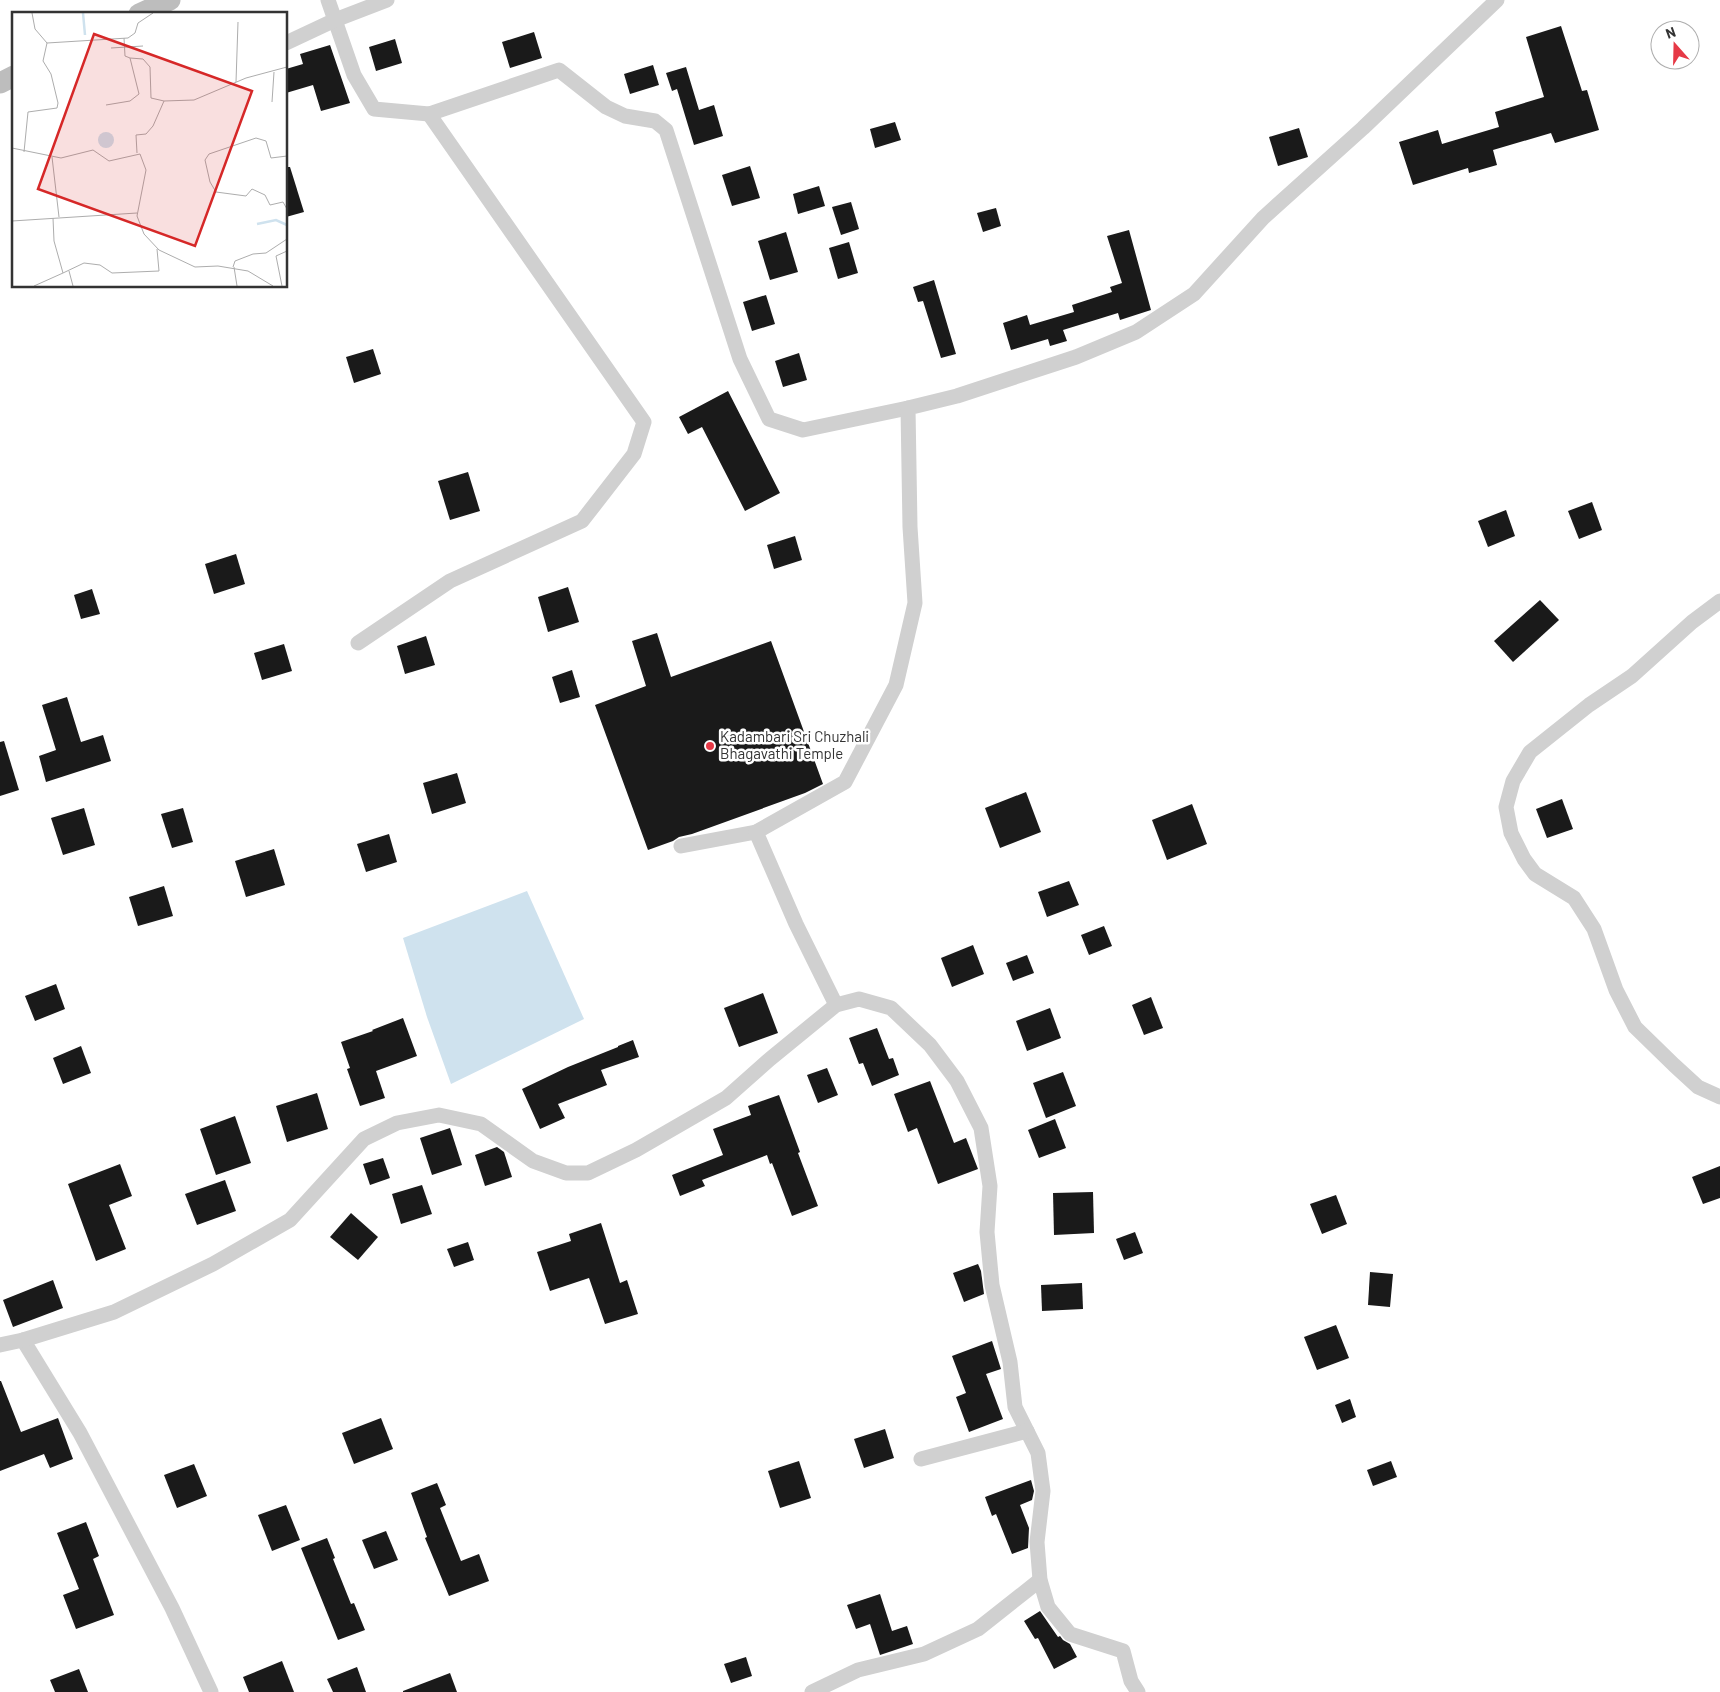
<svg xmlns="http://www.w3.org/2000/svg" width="1720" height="1692" viewBox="0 0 1720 1692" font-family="Barlow,sans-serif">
<rect width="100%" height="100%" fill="#fff"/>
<!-- water -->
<polygon fill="#cfe2ee" points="527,891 584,1019 451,1084 427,1017 403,938"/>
<!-- building -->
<g fill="#1a1a1a">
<polygon points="1561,26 1582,91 1587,90 1599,130 1555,143 1551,133 1493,150 1497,165 1469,173 1468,168 1413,185 1399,142 1438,130 1442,144 1499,127 1495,112 1544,97 1526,37"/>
<polygon points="534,32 542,58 510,68 502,42"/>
<polygon points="395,39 402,63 376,71 369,47"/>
<polygon points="330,45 350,103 321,111 313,85 286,93 286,69 303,64 300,54"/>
<polygon points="653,65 659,85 630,94 624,74"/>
<polygon points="686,67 699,110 714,105 723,136 694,145 677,89 672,91 666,73"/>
<polygon points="895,122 901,140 875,148 870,129"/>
<polygon points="1299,128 1308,157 1278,166 1269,137"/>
<polygon points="750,166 760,198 732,206 722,175"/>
<polygon points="286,167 290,167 304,212 286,217"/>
<polygon points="819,186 825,206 798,214 793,194"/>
<polygon points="851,202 859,229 841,235 832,207"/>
<polygon points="996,208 1001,226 983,232 977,213"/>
<polygon points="1129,230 1151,310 1120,320 1118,313 1063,330 1067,341 1050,346 1048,339 1011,350 1003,323 1027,315 1030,325 1074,312 1072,305 1112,292 1110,287 1122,283 1107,236"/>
<polygon points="786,232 798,272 770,280 758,241"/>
<polygon points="849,242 858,273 838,279 829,248"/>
<polygon points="934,280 956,354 941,358 923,301 918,302 913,287"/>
<polygon points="766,295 775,324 752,331 743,302"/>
<polygon points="373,349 381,374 354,383 346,357"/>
<polygon points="799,353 807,380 783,387 775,361"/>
<polygon points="728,391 780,493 745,511 702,427 688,434 679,417"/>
<polygon points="468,472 480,511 450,520 438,481"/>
<polygon points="1592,502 1602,530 1579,539 1568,511"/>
<polygon points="1506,510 1515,536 1488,547 1478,521"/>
<polygon points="795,536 802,560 774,569 767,545"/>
<polygon points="236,554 245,584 214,594 205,564"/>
<polygon points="568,587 579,622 548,632 538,597"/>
<polygon points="92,589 100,614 81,619 74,595"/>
<polygon points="1540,600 1559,620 1513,662 1494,641"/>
<polygon points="657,633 671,677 771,641 823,784 805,793 692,834 679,837 673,841 648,850 595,705 646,686 632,641"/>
<polygon points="426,636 435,665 405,674 397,646"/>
<polygon points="284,644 292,671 262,680 254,653"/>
<polygon points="572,670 580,697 560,703 552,677"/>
<polygon points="67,697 81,742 103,735 111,761 46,782 39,756 56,750 42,705"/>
<polygon points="4,741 19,790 0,796 0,742"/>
<polygon points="457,773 466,803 432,814 423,783"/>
<polygon points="1026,792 1041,832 1000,848 985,808"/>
<polygon points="1562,799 1573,829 1547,838 1536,809"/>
<polygon points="1192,804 1207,844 1167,860 1152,820"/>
<polygon points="84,808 95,845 63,855 51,818"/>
<polygon points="183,808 193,842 172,848 161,814"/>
<polygon points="389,834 397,862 366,872 357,844"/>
<polygon points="274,849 285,885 246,897 235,861"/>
<polygon points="1069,881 1079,905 1047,917 1038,892"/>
<polygon points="164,886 173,916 138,926 129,897"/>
<polygon points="1104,926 1112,946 1089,955 1081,935"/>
<polygon points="973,945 984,974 952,987 941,958"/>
<polygon points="1027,955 1034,973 1013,981 1006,963"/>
<polygon points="56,984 65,1009 35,1021 25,996"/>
<polygon points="763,993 778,1033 739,1047 724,1008"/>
<polygon points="1151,997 1163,1028 1144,1035 1132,1005"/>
<polygon points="1050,1008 1061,1038 1027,1051 1016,1021"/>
<polygon points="403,1018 417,1056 376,1071 385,1098 360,1106 347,1069 350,1068 341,1042 373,1031 372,1030"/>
<polygon points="877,1028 889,1059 893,1058 899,1075 872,1086 863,1063 859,1064 849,1038"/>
<polygon points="633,1040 639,1057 601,1070 607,1085 558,1104 565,1118 540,1129 522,1089 568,1067 618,1047 618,1046"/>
<polygon points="81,1046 91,1073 63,1084 53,1058"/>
<polygon points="827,1068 838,1095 818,1103 807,1075"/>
<polygon points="1063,1072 1076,1106 1046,1118 1033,1083"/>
<polygon points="930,1081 954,1143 966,1138 978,1169 938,1184 917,1128 908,1132 894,1094"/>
<polygon points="317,1093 328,1129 287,1142 276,1106"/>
<polygon points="779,1095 800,1152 798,1153 818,1206 792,1216 772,1163 770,1164 767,1155 702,1180 705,1186 680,1196 672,1175 723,1155 713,1129 751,1115 748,1106"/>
<polygon points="235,1116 251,1163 216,1175 200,1129"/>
<polygon points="1055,1119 1066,1148 1039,1158 1028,1130"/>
<polygon points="450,1128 462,1165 432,1175 420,1138"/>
<polygon points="497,1147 504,1152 512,1177 485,1186 475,1155"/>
<polygon points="383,1158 390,1178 370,1185 363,1164"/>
<polygon points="120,1164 132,1196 109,1205 126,1249 96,1261 68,1184"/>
<polygon points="1720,1166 1720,1198 1703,1204 1692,1177"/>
<polygon points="225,1180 236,1211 197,1225 185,1194"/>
<polygon points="422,1185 432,1214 401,1224 392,1194"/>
<polygon points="1093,1192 1094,1233 1054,1235 1053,1193"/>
<polygon points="1336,1195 1347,1224 1322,1234 1310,1204"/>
<polygon points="351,1213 378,1237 358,1260 330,1237"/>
<polygon points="601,1223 620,1283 627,1280 638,1314 605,1324 589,1278 550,1291 537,1252 571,1241 569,1234"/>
<polygon points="1135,1232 1143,1253 1124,1260 1116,1239"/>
<polygon points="468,1242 474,1260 454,1267 447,1249"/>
<polygon points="978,1264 981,1271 984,1294 964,1302 953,1273"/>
<polygon points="1370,1272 1393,1274 1390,1307 1368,1305"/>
<polygon points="53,1280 63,1308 13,1327 3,1300"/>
<polygon points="1082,1283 1083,1309 1042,1311 1041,1285"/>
<polygon points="1336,1325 1349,1358 1317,1370 1304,1337"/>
<polygon points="992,1341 1001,1369 986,1374 1003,1419 969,1432 956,1397 966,1393 952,1356"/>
<polygon points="0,1381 1,1381 21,1432 58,1418 73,1459 50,1468 44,1454 0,1471"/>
<polygon points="1350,1399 1356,1417 1342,1423 1335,1405"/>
<polygon points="381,1418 393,1449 354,1464 342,1433"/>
<polygon points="885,1429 894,1458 864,1468 854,1439"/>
<polygon points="799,1461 811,1498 780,1508 768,1471"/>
<polygon points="1391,1461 1397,1477 1373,1486 1367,1470"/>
<polygon points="194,1464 207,1496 177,1508 164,1475"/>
<polygon points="1031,1480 1034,1491 1032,1500 1020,1505 1029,1528 1028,1548 1012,1554 996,1514 992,1516 985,1497"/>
<polygon points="437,1483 446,1505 440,1508 461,1561 479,1554 489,1581 449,1596 425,1538 427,1537 411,1493"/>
<polygon points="286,1505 300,1540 272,1551 258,1515"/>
<polygon points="86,1522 99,1556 93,1559 114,1615 76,1629 63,1595 79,1589 57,1533"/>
<polygon points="386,1531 398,1560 374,1569 362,1540"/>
<polygon points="327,1538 335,1558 333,1559 351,1604 354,1603 365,1630 338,1640 301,1548"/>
<polygon points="880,1594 892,1631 907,1626 913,1644 880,1655 870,1624 856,1629 847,1605"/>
<polygon points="1040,1611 1058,1637 1060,1636 1063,1640 1070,1644 1077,1657 1054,1669 1038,1638 1035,1639 1024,1621"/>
<polygon points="746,1657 752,1676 731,1683 724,1664"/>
<polygon points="282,1661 294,1692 249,1692 243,1677"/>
<polygon points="357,1667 366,1692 333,1692 327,1679"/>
<polygon points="79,1669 88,1692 55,1692 50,1680"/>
<polygon points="450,1673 457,1692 403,1692 403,1691"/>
</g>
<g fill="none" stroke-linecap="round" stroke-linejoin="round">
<!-- street -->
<g stroke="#d0d0d0" stroke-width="15">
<polyline points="328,0 354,75 374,109 429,114 559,70 606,107 625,116 655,121 666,130 740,359 769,419 803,430 908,408"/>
<polyline points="286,43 335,20 387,0"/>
<polyline points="1720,601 1692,622 1632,676 1589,705 1530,752 1513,781 1506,807 1511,833 1524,859 1535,874 1574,898 1594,929 1616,990 1635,1027 1674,1065 1698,1087 1720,1097"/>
<polyline points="358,643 450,581 582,521 634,454 644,422 429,114"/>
<polyline points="681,846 756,832"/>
<polyline points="836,1005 796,924 756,832 845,782 896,685 915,603 910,527 908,408 957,396 1076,357 1136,332 1194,294 1263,218 1363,128 1497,0"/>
<polyline points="23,1340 80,1433 172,1608 211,1692"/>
<polyline points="0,1345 23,1340 114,1312 213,1264 290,1220 364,1139 397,1123 439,1115 481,1124 533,1161 566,1173 588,1173 636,1150 726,1098 770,1059 836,1005 859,999 891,1008 930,1045 957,1081 981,1128 990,1186 987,1232 992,1285 1010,1362 1015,1407 1038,1453 1043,1491 1037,1542 1040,1580 1048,1607 1070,1634 1123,1651 1131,1681 1138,1692"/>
<polyline points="921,1459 1027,1431"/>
<polyline points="812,1692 858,1670 924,1654 978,1629 1040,1580"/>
</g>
<!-- secondary -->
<g stroke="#bdbdbd" stroke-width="21">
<polyline points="139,14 170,0"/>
<polyline points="0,83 14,76"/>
</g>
</g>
<!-- markers -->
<circle fill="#e63946" stroke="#fff" stroke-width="2" cx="710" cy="746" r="5"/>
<g text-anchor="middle" stroke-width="5" stroke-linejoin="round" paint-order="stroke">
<!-- poi labels -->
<g font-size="15" fill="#333" stroke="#fff" text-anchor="start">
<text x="720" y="742">Kadambari Sri Chuzhali<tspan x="720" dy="17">Bhagavathi Temple</tspan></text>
</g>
</g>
<!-- overview -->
<g transform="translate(12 12)">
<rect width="275" height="275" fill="#fff"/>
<path d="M86 128a8 8 0 1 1 16 0a8 8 0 1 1-16 0Z" fill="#cfe2ee"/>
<path fill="none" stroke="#cfe2ee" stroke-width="2.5" d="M71 1 73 23M245 212 264 208 275 213"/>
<path fill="none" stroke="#adadad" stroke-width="1" d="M20 1 23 17 35 31 116 26 123 21 126 11 141 1M99 36 131 34M118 46 131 47 138 55 139 86 152 89M224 70 226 10M260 90 262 60M94 93 118 89 127 82 118 46 113 44 112 26M0 136 49 146 81 138 97 149 128 142 134 158 125 204 132 222 147 238 183 255 206 254 236 259 261 274M12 140 16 100 45 96 46 91 39 62 31 49 35 31M125 141 124 123 134 122 141 114 152 89 182 88 234 66 275 55M275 144 259 146 254 129 244 126 197 142 193 148 198 170 204 180 234 184 240 177 253 183 258 193 271 190 275 197M40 145 47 205M41 206 42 229 51 261 72 251 88 253 100 261 147 259 145 237M0 209 125 201M221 255 223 249 241 242 254 241 275 227M222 255 225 274M57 259 61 274M22 274 51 261M270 274 264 244 275 239"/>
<path fill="#d62828" fill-opacity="0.15" stroke="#d62828" stroke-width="2.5" d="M82 22 240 79 183 234 26 177Z"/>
<rect width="275" height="275" fill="none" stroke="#333" stroke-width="2.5"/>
</g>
<!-- north arrow -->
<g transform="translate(1675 45) rotate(340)"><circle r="24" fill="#ffffff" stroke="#adadad"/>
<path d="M0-4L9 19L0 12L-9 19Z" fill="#e63946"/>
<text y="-8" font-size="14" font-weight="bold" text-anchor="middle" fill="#333333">N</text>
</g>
</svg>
